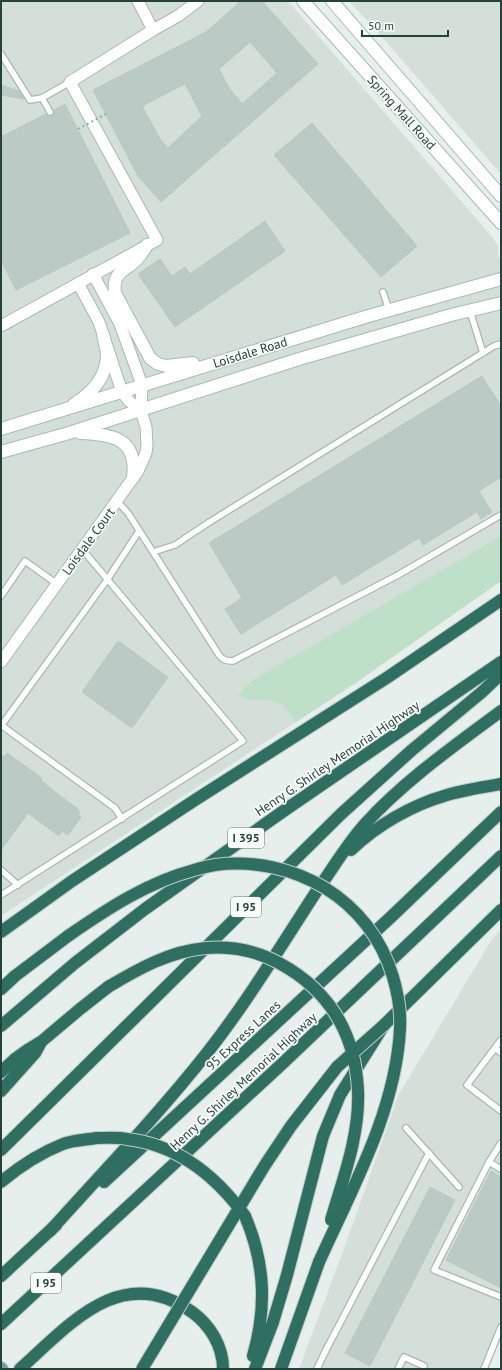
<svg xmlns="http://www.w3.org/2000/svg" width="502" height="1370" viewBox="0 0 502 1370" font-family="'PT Sans',sans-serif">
<rect width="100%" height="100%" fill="#e6efeb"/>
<!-- built -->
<g fill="#d4dfda">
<polygon points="1,1 288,1 493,238 498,246 498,255 501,261 501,552 360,680 1,916"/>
<polygon points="349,1 501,1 501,174 376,30"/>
<polygon points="501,930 501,1332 485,1369 299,1369 342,1254 399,1094 492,939"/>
</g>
<!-- green -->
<polygon fill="#bfe0c8" points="501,536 501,581 360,680 296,722 283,705 269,700 246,699 238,694 253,680"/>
<!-- building -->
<g fill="#bbcac4" stroke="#b8c9c2" fill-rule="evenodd">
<path d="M241 1H262L318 64 161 202 138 176 93 90 206 32ZM250 42 277 73 242 104 229 88 219 69ZM185 84 202 116 168 148 160 139 142 106Z"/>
<polygon points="1,85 19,91 24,99 1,95"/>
<polygon points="65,104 130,233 16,290 1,260 1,137 46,114 48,116 52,116 54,114 54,110"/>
<polygon points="312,123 417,246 381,277 274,155"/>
<polygon points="265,221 285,251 175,327 138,274 160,259 172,276 185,267 190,274"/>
<polygon points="482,376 501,406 501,477 479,491 492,512 481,519 477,512 423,545 419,538 342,585 336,575 241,634 225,609 242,598 209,543"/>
<polygon points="118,641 168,677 132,728 82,692"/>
<polygon points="7,753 42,778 41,780 46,784 46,785 78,809 78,810 80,812 78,815 81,817 68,835 62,831 59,836 28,813 1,850 1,755 4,757"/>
<polygon points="491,1171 501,1177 501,1288 446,1260"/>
<polygon points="430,1187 455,1200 370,1366 345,1353"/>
</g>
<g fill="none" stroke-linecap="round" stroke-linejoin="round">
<!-- lane casing -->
<g stroke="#a8b8b2" stroke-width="8">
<g id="lane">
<polyline points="1,54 30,100 42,98 70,82"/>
<polyline points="42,98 50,112"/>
<polyline points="383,292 389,310"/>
<polyline points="470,311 483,353"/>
<path d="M117 501 128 513 219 655C223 660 226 661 233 661L398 575 501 515"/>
<polyline points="153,552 175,545 208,523 494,346 501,344"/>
<polyline points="1,596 25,561 57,584"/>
<polyline points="1,725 115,808 122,819"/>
<polyline points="1,726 107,580 139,531"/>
<polyline points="1,870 18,885"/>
<polyline points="1,895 243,741 82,549"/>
<polyline points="501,1040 467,1085 501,1111"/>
<polyline points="495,1048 501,1053"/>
<polyline points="406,1128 459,1187"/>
<polyline points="501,1143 489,1162 434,1270 501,1297"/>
<polyline points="489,1162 501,1169"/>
<polyline points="317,1369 326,1350 429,1153"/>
<polyline points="398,1369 404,1357 424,1366"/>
<polyline points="484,1369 501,1327"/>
</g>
</g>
<!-- street casing -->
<g stroke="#a8b8b2" stroke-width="13">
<g id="street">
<polyline points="138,1 153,30"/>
<polyline points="78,283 99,322 122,392 129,401 141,411"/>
<polyline points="1,326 157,240 70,82 153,30 178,16 198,1"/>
<polyline points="1,662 138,471 146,453 147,445 146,427 141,411 142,385 120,324 93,274"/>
</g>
</g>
<!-- secondary casing -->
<g stroke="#a4bbb3" stroke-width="14">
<g id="secondary">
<polyline points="303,1 501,223"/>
<polyline points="332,1 501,196"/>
<path d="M147 245C144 249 142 254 138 258 126 272 112 270 115 293L150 358 158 364 166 366 193 363"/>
<path d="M74 404C92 393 106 378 107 356 107 349 104 341 103 334"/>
<polyline points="1,429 365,317 501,279"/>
<path d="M80 433C112 434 138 438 133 478"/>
<polyline points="1,452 69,433 299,359 451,315 501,303"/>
</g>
</g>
<!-- primary casing -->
<g stroke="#c2cac8" stroke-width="14">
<polyline id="primary" points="1,1368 2,1369"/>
</g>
<!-- highway casing -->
<g stroke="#c2cac8" stroke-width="14">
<g id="highway">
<path d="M351 850C377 825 412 805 447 795 464 790 483 787 501 784"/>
<polyline points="1,932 72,881 195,800 388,677 501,600"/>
<polyline points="1,989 15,976 68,936"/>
<polyline points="1,1026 75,963 145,909 285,810 501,662"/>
<polyline points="1,1072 15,1059 29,1049 42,1041 80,1009 108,987"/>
<polyline points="1,1091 35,1053 40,1044"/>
<polyline points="1,1150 341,814 412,750 482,692 501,674"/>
<path d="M1 1182C19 1167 40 1153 63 1144 73 1140 85 1140 97 1138"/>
<polyline points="104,1182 391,917 501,812"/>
<path d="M245 1216C265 1263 267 1307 253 1356"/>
<path d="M50 1231C103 1172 158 1115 207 1053 247 1002 281 946 316 892 332 870 346 845 365 824 404 781 454 746 501 711"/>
<polyline points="1,1276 56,1225"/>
<polyline points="1,1324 284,1062 501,856"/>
<path d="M20 1369C70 1324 122 1262 192 1312 210 1325 223 1346 223 1369"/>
<polyline points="255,1369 273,1322 287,1275 323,1136 340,1095 384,1025 501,910"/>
<polyline points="281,1369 319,1262"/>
</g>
</g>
<!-- lane -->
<use href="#lane" stroke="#fff" stroke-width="5.5"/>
<!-- street -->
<use href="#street" stroke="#fff" stroke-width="11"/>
<!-- secondary -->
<use href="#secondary" stroke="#fff" stroke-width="12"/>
<!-- primary -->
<use href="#primary" stroke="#6aa596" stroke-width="12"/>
<!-- highway -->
<use href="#highway" stroke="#2f6f62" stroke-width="12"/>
<!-- highway-bridge casing -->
<g stroke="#c2cac8" stroke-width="14" stroke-linecap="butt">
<g id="highway-bridge">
<path d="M68 936C107 909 148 882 194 870 201 868 208 866 215 865 294 855 370 899 393 977 398 994 401 1012 400 1029 396 1110 352 1189 319 1262"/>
<path d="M108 987C138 969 170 951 206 948 231 946 257 951 279 963 329 990 355 1033 358 1090 360 1135 343 1179 331 1220"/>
<path d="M97 1138C107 1138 117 1137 127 1139 179 1145 216 1176 245 1216"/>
<polyline points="142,1369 265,1165 291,1126 337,1067 384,1025"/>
</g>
</g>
<!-- path-bridge -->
<polyline stroke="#86b3a5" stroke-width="2" stroke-dasharray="2 3" stroke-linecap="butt" points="78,129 106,114"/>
<!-- highway-bridge -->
<use href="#highway-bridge" stroke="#2f6f62" stroke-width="12"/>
</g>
<g text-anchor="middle" stroke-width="3.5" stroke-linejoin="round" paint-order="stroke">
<!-- shield labels -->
<g fill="#f7fbf9" stroke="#637a73" stroke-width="1">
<rect x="228" y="828" width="36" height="20" rx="3"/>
<rect x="231" y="897" width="30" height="20" rx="3"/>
<rect x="31" y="1273" width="30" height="20" rx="3"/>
</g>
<g font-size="12" font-weight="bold" fill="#24423a">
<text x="246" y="842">I 395</text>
<text x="246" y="911">I 95</text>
<text x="46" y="1287">I 95</text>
</g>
<!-- street labels -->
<g font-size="13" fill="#24423a" stroke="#f7fbf9">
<text transform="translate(402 112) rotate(48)" y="5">Spring Mall Road</text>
<text transform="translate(250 352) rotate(-17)" y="5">Loisdale Road</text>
<text transform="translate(88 541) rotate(-54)" y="5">Loisdale Court</text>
<text transform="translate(337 758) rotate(-34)" y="5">Henry G. Shirley Memorial Highway</text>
<text transform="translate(243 1035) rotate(-43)" y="5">95 Express Lanes</text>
<text transform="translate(243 1081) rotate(-43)" y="5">Henry G. Shirley Memorial Highway</text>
</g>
</g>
<!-- border -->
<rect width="502" height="1370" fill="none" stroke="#24423a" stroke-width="4"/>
<!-- scale -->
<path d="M362 30v6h86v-6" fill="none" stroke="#24423a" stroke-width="2"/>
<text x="368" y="30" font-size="12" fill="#24423a" stroke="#f7fbf9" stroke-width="3" paint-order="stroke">50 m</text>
</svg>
